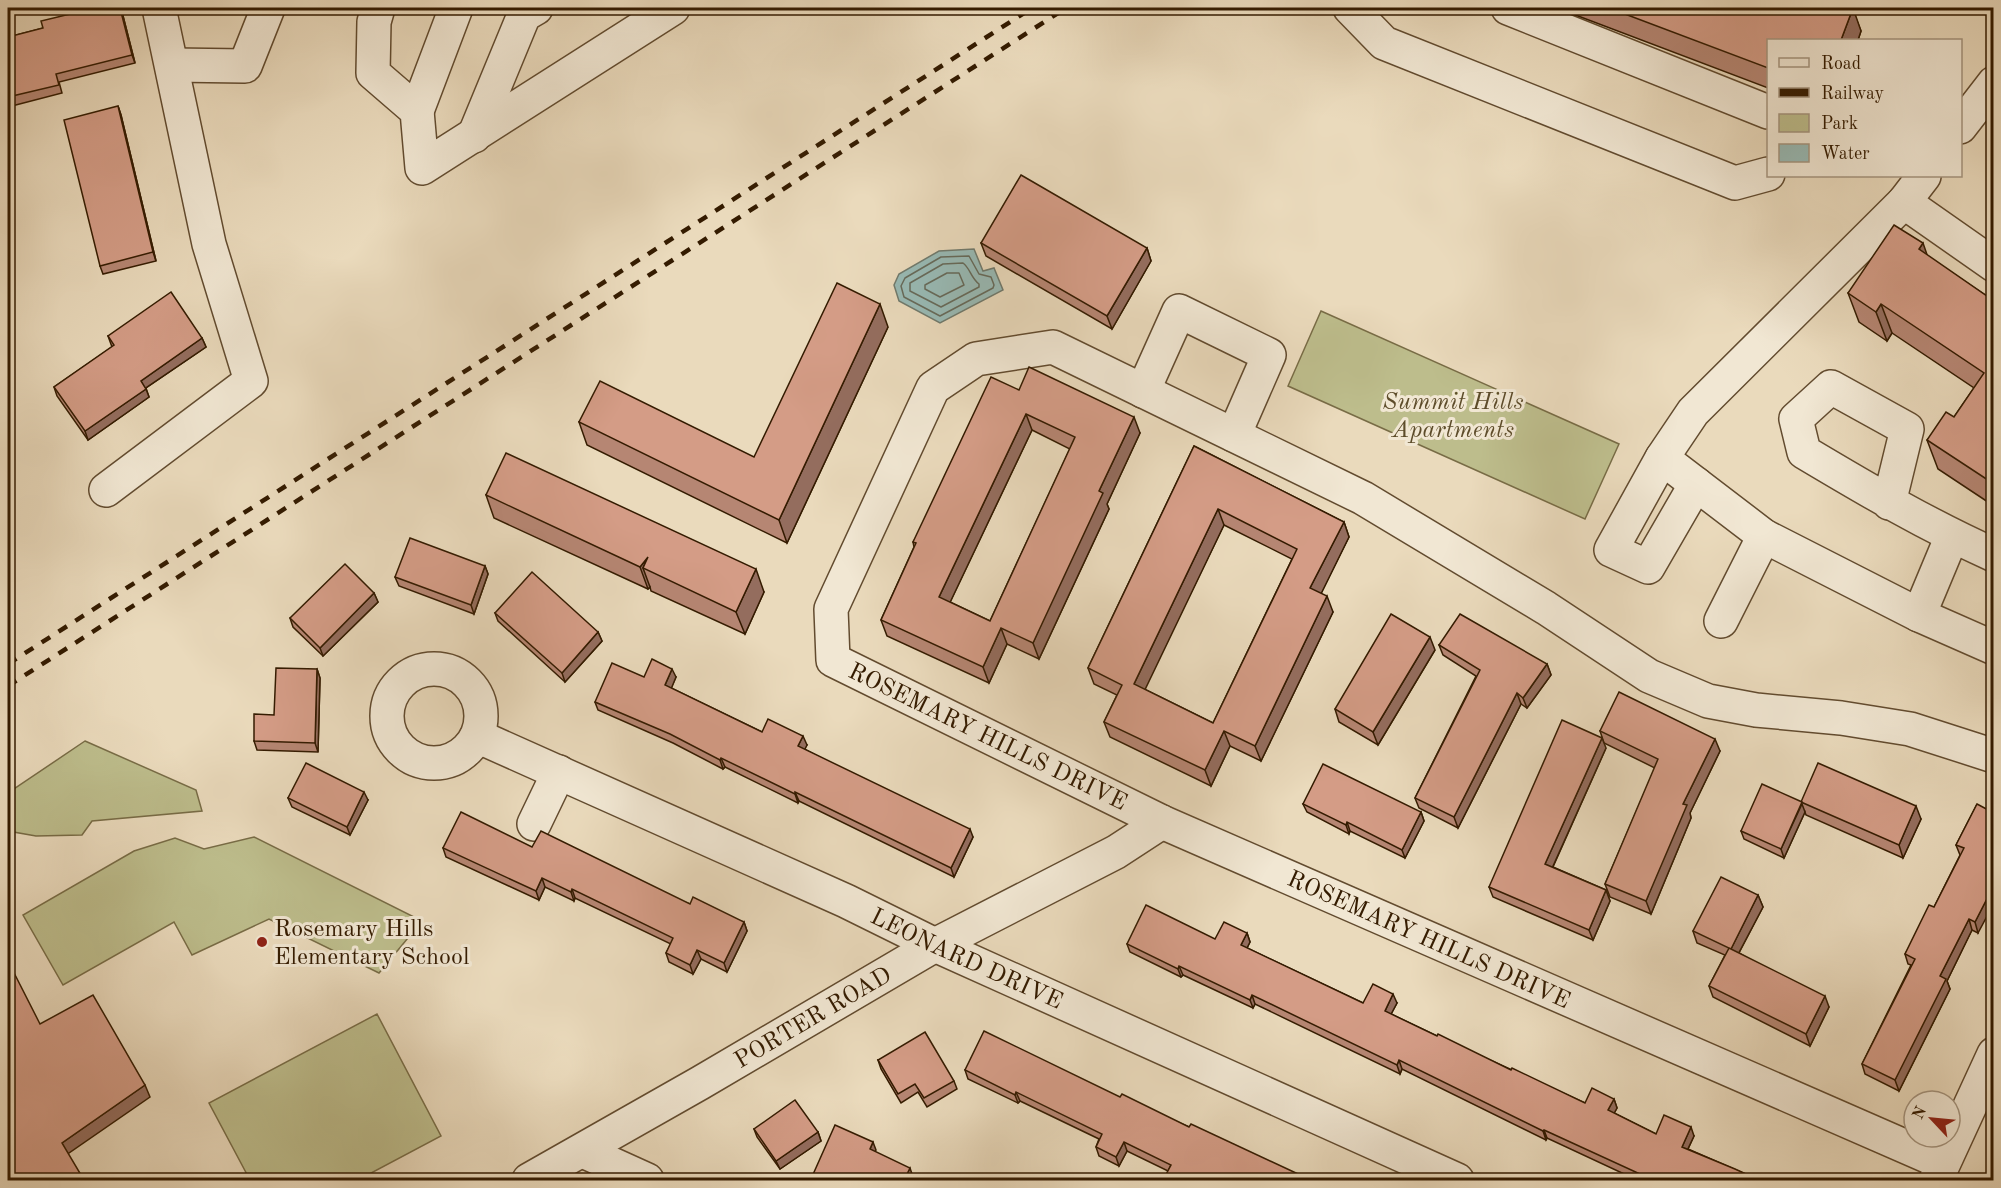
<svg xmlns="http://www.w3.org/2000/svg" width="2001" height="1188" viewBox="0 0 2001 1188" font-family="'Old Standard TT',serif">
<rect width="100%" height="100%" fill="#eadabc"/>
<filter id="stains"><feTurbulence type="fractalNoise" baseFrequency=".00333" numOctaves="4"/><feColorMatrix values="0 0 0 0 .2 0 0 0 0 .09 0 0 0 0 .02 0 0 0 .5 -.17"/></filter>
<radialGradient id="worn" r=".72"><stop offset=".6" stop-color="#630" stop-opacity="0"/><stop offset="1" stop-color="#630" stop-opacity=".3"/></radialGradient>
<!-- green -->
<g fill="#bdbd8c" stroke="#786c46" stroke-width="1.5">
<polygon points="1321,311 1619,444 1585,519 1288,386"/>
<polygon points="85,741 196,790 202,811 92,821 82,835 36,836 8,831 8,793"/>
<polygon points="254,837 422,921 379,973 269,919 192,955 174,922 63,985 23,915 134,851 175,838 204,849"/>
<polygon points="377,1014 441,1136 358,1180 250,1180 209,1103"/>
</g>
<!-- water -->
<polygon fill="#98bab5" stroke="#707a6d" stroke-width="1.5" points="974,249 983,271 994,268 1003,290 940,323 899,301 894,285 899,274 939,251"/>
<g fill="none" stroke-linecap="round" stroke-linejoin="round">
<!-- shore -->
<g stroke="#666a5a" stroke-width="1.5">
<polygon points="969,256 979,274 991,277 994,285 993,288 940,316 904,297 901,286 905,278 941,257"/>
<path d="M963 263C970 268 971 278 979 284V287L941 307 910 291V283L943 264Z"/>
<polygon points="947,273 959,273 964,285 940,297 925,289 925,285"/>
</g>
<!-- minor casing -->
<g stroke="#624b2f" stroke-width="36">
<g id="minor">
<polyline points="378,8 374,22 373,73 417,111 422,168 673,8"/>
<polyline points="1350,8 1384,43 1735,183 1768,174"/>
<polyline points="1508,8 1768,112"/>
<polyline points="172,65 245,66 268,8"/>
<polyline points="417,111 456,8"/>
<polyline points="1960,127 1994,83"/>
<polyline points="474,136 524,15 536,8"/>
<polyline points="1924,176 1904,202 1693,412 1662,458 1764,536 1919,615 1994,648"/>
<polyline points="1904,202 1994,265"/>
<polyline points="1143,391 1179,311 1269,355 1234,435"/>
<polyline points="1662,458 1611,550 1648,567 1696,484"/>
<polyline points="106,490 251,381 209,244 159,8"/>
<path d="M1889 503 1907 429 1831 387 1796 419 1804 452C1866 489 1927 525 1994 555"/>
<polyline points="1919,615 1952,536"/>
<polyline points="1721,621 1764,536"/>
<circle cx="434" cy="716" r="47"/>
<path id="s1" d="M477 736 846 901 935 945 1457 1180"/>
<polyline points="534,824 559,772"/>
<polyline points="583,1151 647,1180"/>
<polyline points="1943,1163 1162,822 833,660 831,609 933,388 976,359 1053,347 1363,498 1546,608 1649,676 1708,701 1756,710 1841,718 1910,729 1994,756"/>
<path id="s2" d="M529 1180 700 1083 935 945 1116 852 1162 822"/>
<polyline points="1936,1180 1994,1054"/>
</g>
</g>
<!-- minor -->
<use href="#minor" stroke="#f1e7d3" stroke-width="33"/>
<!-- rail -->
<g stroke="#341b00" stroke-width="4.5" stroke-dasharray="10 10" stroke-linecap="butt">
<polyline points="8,664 1032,8"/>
<polyline points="8,686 1066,8"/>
</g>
</g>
<!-- wall -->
<g fill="#b68673" stroke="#341b00" stroke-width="1.5" fill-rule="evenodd">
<polygon points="121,8 135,63 59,82 62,93 8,107 8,37"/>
<polygon points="1557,8 1852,8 1861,31 1858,40 1768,40 1768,88"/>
<polygon points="118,106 121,115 156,261 103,274 100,266"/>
<polygon points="981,243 1147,248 1151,261 1112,329 986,256"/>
<polygon points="1927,256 1994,301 1994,506 1938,469 1927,440 1954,417 1974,388 1892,333 1887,341 1859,322 1848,293"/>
<polygon points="888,327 787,543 587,445 579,422 754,457"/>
<polygon points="108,336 202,338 206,347 146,388 149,397 88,440 57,396 54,387 112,347"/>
<path d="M1019 390 1140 433 1107 504 1109 509 1039 659 1007 644 989 683 887 636 881 620 914 547 913 542ZM1032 430 1070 449 990 621 950 602Z"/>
<path d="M1194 446 1344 522 1349 537 1321 593 1333 612 1261 761 1230 746 1211 786 1110 737 1104 722 1117 695 1094 684 1088 668ZM1224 525 1292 559 1213 723 1144 689Z"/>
<polygon points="486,495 764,592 745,634 651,591 650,587 648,589 494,518"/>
<polygon points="485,566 488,574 474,614 399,586 395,577"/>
<polygon points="374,593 378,602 323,656 293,627 290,618"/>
<polygon points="495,613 598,632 602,641 565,682 498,621"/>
<polygon points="1439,645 1547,664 1551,675 1527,708 1521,704 1458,828 1419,808 1415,798 1476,676 1443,655"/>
<polygon points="1435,650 1378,745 1339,722 1335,709"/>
<polygon points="317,669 320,678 318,752 257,750 254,741 274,715"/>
<polygon points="644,677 676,677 671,688 762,732 807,745 804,749 973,837 954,877 799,801 798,803 725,767 723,769 673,743 598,710 595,702"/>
<polygon points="1600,731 1720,751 1690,813 1691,818 1651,914 1610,897 1605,884 1655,768 1604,743"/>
<polygon points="1606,748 1553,867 1606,890 1610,901 1593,940 1493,897 1489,887"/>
<polygon points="288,798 368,800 350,835 292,807"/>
<polygon points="1801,802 1921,819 1903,858 1806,815 1805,812 1784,858 1744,839 1741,831"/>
<polygon points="1303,804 1421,812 1424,821 1405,858 1350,831 1349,834 1307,812"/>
<polygon points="1977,804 1978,933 1972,930 1947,981 1950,989 1899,1091 1865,1074 1862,1064 1911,965 1908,964 1905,954 1934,907 1960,855 1956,845"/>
<polygon points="532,847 690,904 744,922 747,931 727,972 701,959 693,974 669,962 666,953 671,944 575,898 574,901 545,887 539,900 446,857 443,848"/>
<polygon points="1758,895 1763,907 1739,953 1829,1007 1810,1046 1713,997 1709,986 1725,955 1697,943 1693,931"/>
<polygon points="1247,933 1250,942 1247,948 1363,1003 1397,1003 1391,1014 1437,1036 1585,1103 1614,1099 1617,1108 1614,1113 1656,1134 1694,1136 1688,1149 1759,1180 1637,1180 1547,1138 1546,1140 1402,1069 1400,1074 1255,1004 1253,1008 1183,975 1181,977 1130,952 1127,944 1215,939"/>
<polygon points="878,1060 954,1081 957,1089 927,1107 918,1092 901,1103 881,1069"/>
<polygon points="965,1070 1120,1097 1189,1127 1168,1171 1127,1151 1119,1166 1099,1156 1096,1147 1099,1139 1020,1101 1018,1103 968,1079"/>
<polygon points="754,1129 818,1132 821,1141 780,1169 757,1137"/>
</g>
<!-- shaded-wall -->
<g fill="#946d5e" stroke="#341b00" stroke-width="1.5">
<polygon points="120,8 121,8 135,63 132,55"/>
<polygon points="1853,8 1861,31 1858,40 1841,40"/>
<polygon points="118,106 121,115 156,261 153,252"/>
<polygon points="1923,243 1933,272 1919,249"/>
<polygon points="1147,248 1151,261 1112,329 1107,316"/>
<polygon points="880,304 888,327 787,543 779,520"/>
<polygon points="1881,304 1892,333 1887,341 1876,312"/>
<polygon points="202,338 206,347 144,389 141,381"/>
<polygon points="146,389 149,397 88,440 85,431"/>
<polygon points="1026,414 1032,430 945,613 939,597"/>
<polygon points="1134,417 1140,433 1107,504 1109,509 1039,659 1033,643 1099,491"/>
<polygon points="1218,509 1224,525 1140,700 1134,684"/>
<polygon points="1344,522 1349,537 1316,604 1310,588"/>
<polygon points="648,557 643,568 650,587 648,589 640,567"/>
<polygon points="485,566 488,574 474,614 471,605"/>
<polygon points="756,569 764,592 745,634 736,612"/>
<polygon points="374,593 378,602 323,656 320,648"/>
<polygon points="1327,596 1333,612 1261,761 1255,746"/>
<polygon points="1001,628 1007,644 989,683 983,667"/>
<polygon points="598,632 602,641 565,682 562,673"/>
<polygon points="1430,637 1435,650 1378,745 1373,732"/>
<polygon points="1547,664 1551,675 1527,708 1523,698"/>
<polygon points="317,669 320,678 318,752 315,743"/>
<polygon points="672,669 676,677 669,694 665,685"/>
<polygon points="1517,693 1521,704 1458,828 1454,817"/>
<polygon points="1224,731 1230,746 1211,786 1205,770"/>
<polygon points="803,736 807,745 802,755 798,746"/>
<polygon points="1602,738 1606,748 1549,875 1545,864"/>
<polygon points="1715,739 1720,751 1690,813 1691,818 1651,914 1646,901 1683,804"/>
<polygon points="721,758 725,767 723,769 720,760"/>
<polygon points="364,792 368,800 350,835 347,827"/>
<polygon points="795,792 799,801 798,803 795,794"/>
<polygon points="1802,804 1805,812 1784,858 1781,849"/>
<polygon points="1916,806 1921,819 1903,858 1899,845"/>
<polygon points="1421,812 1424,821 1405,858 1402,850"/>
<polygon points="1347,822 1350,831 1349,834 1346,825"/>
<polygon points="970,829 973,837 954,877 951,868"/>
<polygon points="1994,856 1994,873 1989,866"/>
<polygon points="542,878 545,887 539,900 536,891"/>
<polygon points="1994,885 1994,903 1978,933 1975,922"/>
<polygon points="572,889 575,898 574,901 571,892"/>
<polygon points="1606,890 1610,901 1593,940 1589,930"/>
<polygon points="1758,895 1763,907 1735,960 1731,949"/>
<polygon points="1969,919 1972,930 1947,981 1950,989 1899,1091 1895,1080 1940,976"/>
<polygon points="744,922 747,931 727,972 724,963"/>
<polygon points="1247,933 1250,942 1244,954 1241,945"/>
<polygon points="697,950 701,959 693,974 690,965"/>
<polygon points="1179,966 1183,975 1181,977 1178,969"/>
<polygon points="1393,994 1397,1003 1388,1020 1385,1011"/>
<polygon points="1252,995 1255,1004 1253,1008 1250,1000"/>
<polygon points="1825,996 1829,1007 1810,1046 1806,1034"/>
<polygon points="1399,1060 1402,1069 1400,1074 1397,1065"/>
<polygon points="145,1085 150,1097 66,1155 62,1143"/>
<polygon points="1016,1092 1020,1101 1018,1103 1015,1095"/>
<polygon points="1614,1099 1617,1108 1611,1119 1608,1110"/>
<polygon points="1691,1127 1694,1136 1685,1155 1682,1147"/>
<polygon points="1544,1130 1547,1138 1546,1140 1543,1131"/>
<polygon points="818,1132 821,1141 780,1169 776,1161"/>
<polygon points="873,1142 876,1150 873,1157 870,1149"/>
<polygon points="1124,1142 1127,1151 1119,1166 1116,1157"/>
<polygon points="910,1168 913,1177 912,1180 904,1180"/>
</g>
<!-- building -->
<g fill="#d49c86" stroke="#341b00" stroke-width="1.5" fill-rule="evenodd">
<polygon points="95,8 120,8 132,55 56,74 59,85 8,97 8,37 43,28 41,21"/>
<polygon points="1609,8 1853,8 1841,40 1768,40 1768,68"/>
<polygon points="118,106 153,252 100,266 64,120"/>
<polygon points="1021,175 1147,248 1107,316 981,243"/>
<polygon points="1894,225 1923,243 1919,249 1994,301 1994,484 1927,440 1946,412 1954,417 1984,373 1881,304 1876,312 1848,293"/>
<polygon points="837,283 880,304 779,520 579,422 600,381 754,457"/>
<polygon points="171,292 202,338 141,381 146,389 85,431 54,387 114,345 108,336"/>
<path d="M1029 367 1134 417 1099 491 1103 493 1033 643 1001 628 983 667 881 620 916 543 913 542 991 377 1019 390ZM1026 414 1075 437 990 621 939 597Z"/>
<path d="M1194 446 1344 522 1310 588 1327 596 1255 746 1224 731 1205 770 1104 722 1122 685 1088 668ZM1218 509 1297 549 1213 723 1134 684Z"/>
<polygon points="506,453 756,569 736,612 643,568 648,557 640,567 486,495"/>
<polygon points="410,538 485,566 471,605 395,577"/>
<polygon points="345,564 374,593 320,648 290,618"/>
<polygon points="532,572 598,632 562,673 495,613"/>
<polygon points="1391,614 1430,637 1373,732 1335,709"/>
<polygon points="1460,614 1547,664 1523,698 1517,693 1454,817 1415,798 1480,670 1439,645"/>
<polygon points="652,659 672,669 665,685 762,732 768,719 803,736 798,746 970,829 951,868 795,792 795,794 721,758 720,760 670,734 595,702 612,663 644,677"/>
<polygon points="276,668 317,669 315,743 254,741 254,714 274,715"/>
<polygon points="1619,692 1715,739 1683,804 1687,805 1646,901 1605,884 1658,759 1600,731"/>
<polygon points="1562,720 1602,738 1545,864 1606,890 1589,930 1489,887"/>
<polygon points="306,763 364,792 347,827 288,798"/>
<polygon points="1818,763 1916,806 1899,845 1801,802"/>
<polygon points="1323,764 1421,812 1402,850 1347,822 1346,825 1303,804"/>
<polygon points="1762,784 1802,802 1781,849 1741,831"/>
<polygon points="1977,804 1994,813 1994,856 1989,866 1994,868 1994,885 1975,922 1969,919 1940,976 1946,979 1895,1080 1862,1064 1915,959 1905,954 1929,905 1934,907 1964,848 1956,845"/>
<polygon points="461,812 532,847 541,831 690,904 693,897 744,922 724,963 697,950 690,965 666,953 673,938 572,889 571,892 542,878 536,891 443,848"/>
<polygon points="1721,877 1758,895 1731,949 1729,948 1825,996 1806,1034 1709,986 1729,948 1693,931"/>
<polygon points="1146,905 1215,939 1224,922 1247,933 1241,945 1363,1003 1373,984 1393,994 1385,1011 1437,1036 1438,1034 1511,1070 1512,1068 1585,1103 1592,1088 1614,1099 1608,1110 1656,1134 1664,1115 1691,1127 1682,1147 1735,1169 1759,1180 1653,1180 1544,1130 1543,1131 1399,1060 1397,1065 1252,995 1250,1000 1179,966 1178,969 1127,944"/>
<polygon points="8,961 40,1024 93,995 145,1085 62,1143 84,1180 8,1180"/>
<polygon points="984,1031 1120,1097 1122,1094 1189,1127 1191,1124 1311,1180 1163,1180 1171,1165 1124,1142 1116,1157 1096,1147 1102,1134 1016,1092 1015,1095 965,1070"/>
<polygon points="925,1032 954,1081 924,1098 915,1084 898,1094 878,1060"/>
<polygon points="795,1100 818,1132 776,1161 754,1129"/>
<polygon points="835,1125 873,1142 870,1149 910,1168 904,1180 815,1180 811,1179"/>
</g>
<!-- markers -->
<circle fill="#8f2418" stroke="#f1e7d3" stroke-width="2" cx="262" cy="942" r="6"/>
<g text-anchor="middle" stroke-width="6" stroke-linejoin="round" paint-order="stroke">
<!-- park labels -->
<g font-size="24" font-style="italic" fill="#5d4c2a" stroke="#f1e7d3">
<text x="1453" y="409">Summit Hills<tspan x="1453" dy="28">Apartments</tspan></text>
</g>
<!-- street labels -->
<g font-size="24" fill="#341b00" stroke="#f1e7d3">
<text transform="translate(988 736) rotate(26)" y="8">ROSEMARY HILLS DRIVE</text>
<text transform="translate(1429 939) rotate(24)" y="8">ROSEMARY HILLS DRIVE</text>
<text dy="8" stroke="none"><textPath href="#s1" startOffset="538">LEONARD DRIVE</textPath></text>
<text dy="8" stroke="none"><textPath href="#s2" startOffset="327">PORTER ROAD</textPath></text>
</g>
<!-- poi labels -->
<g font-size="24" fill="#341b00" stroke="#f1e7d3" text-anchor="start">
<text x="274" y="936">Rosemary Hills<tspan x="274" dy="28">Elementary School</tspan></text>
</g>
</g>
<!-- margin -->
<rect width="2001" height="1188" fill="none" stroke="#eadabc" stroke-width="30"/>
<rect x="9" y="9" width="1983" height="1170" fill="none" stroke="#341b00" stroke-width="3"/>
<rect x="15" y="15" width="1971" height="1158" fill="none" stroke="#341b00" stroke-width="1.5"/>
<!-- legend -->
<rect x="1767" y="39" width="195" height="138" fill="#f1e7d3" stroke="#a5957f" stroke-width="1.5"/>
<rect x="1779" y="58" width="30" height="9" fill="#f1e7d3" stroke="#a5957f" stroke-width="1.5"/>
<text x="1821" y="69" font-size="18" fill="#341b00">Road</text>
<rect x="1779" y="88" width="30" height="9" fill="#341b00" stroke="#a5957f" stroke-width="1.5"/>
<text x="1821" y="99" font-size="18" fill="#341b00">Railway</text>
<rect x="1779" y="114" width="30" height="18" fill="#bdbd8c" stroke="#a5957f" stroke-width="1.5"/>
<text x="1821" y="129" font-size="18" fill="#341b00">Park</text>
<rect x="1779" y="144" width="30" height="18" fill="#98bab5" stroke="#a5957f" stroke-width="1.5"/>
<text x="1821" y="159" font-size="18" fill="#341b00">Water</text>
<!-- north arrow -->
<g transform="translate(1932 1119) rotate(296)"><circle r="28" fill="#f1e7d3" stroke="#a5957f" stroke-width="1.5"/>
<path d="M0-4.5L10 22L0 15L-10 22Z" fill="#8f2418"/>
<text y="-9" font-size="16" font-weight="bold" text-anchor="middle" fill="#341b00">N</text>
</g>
<rect width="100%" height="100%" filter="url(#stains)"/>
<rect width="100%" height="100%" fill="url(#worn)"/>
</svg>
